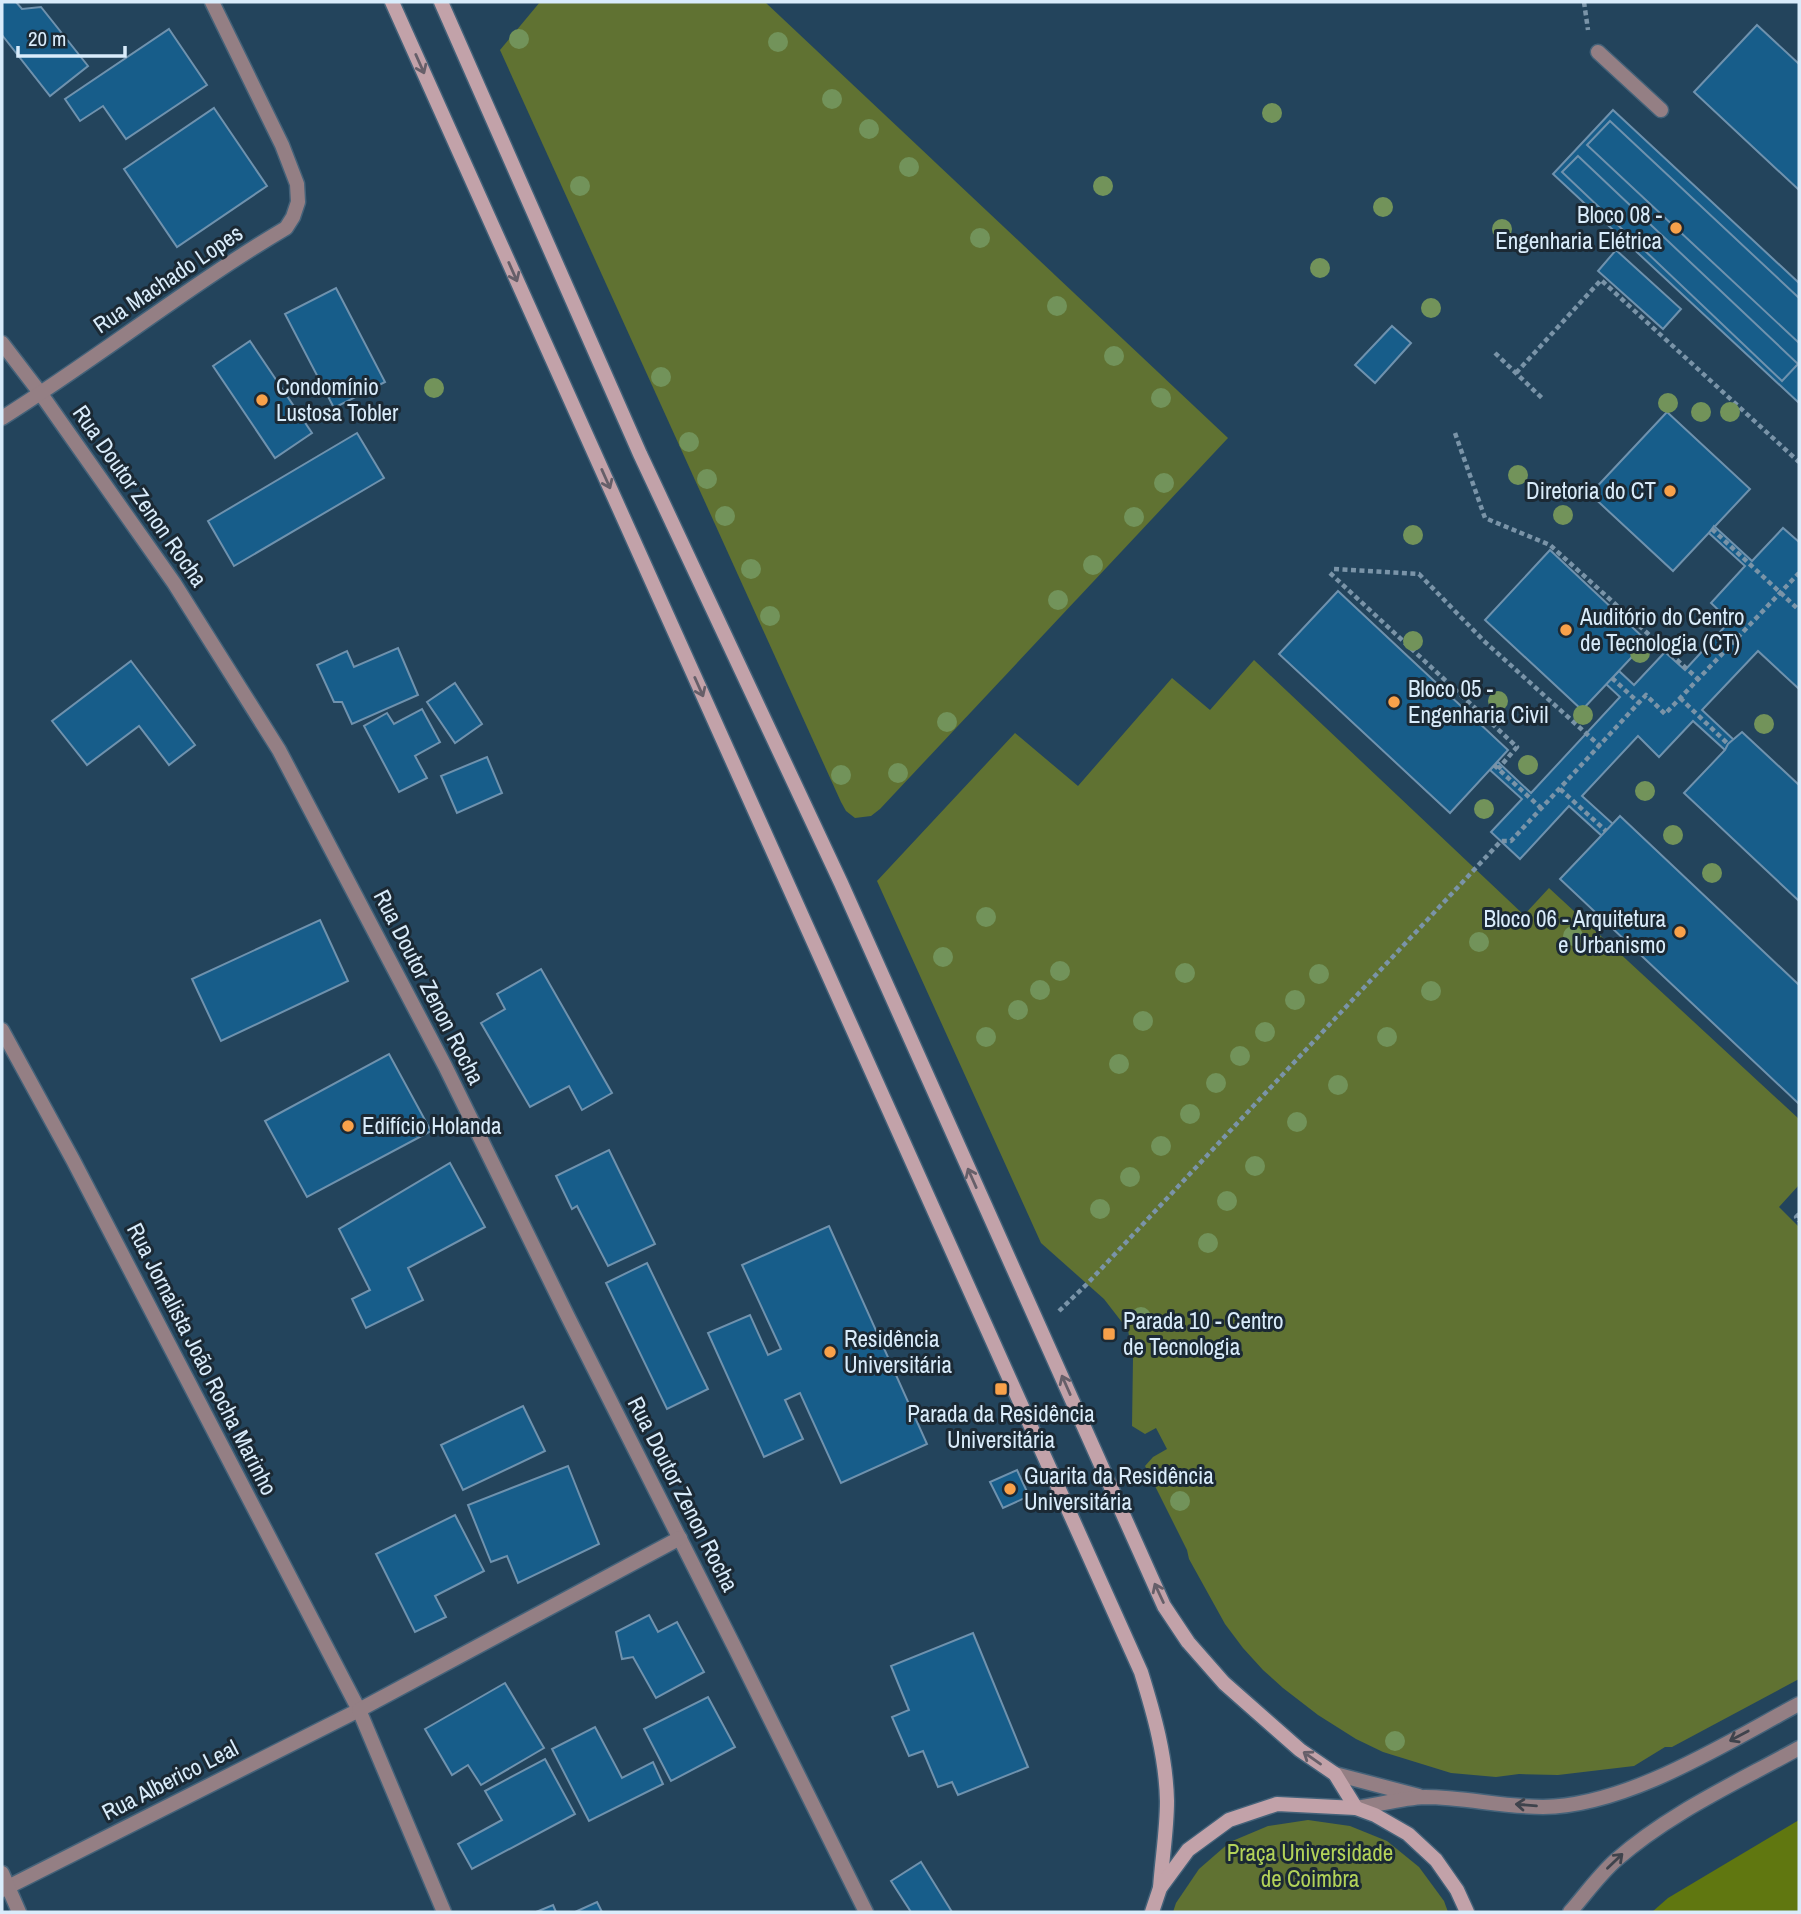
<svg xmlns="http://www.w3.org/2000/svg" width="1801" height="1914" viewBox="0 0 1801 1914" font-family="'Archivo Narrow',sans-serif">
<rect width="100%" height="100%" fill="#23445c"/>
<!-- green -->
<g fill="#607232">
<polygon points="540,2 765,2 1228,438 880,809 871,816 855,818 846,811 841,802 500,50"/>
<polygon points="1254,660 1524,915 1549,888 1799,1119 1799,1185 1779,1207 1799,1227 1799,1679 1672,1747 1665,1747 1634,1766 1558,1775 1519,1774 1496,1777 1451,1773 1383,1752 1356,1739 1318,1715 1283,1688 1263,1670 1243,1648 1225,1624 1189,1559 1187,1550 1145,1466 1153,1457 1167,1449 1156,1428 1145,1434 1132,1426 1133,1358 1128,1330 1104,1299 1041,1243 877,881 1015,733 1078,786 1172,678 1210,710"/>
<polygon points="1308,1820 1350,1826 1387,1841 1419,1867 1444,1901 1448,1912 1173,1912 1176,1903 1199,1869 1230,1842 1268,1826"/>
</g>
<!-- forest -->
<polygon fill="#607710" points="1799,1820 1799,1912 1652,1912 1668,1898"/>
<!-- building -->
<g fill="#175d8a" stroke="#6f92ae" stroke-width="2">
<polygon points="2,2 16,2 22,9 41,7 88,66 50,96 2,35"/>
<polygon points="1757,25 1799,64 1799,190 1694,92"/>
<polygon points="169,29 207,85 126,139 103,106 80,121 65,99"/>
<polygon points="214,108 267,186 177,247 124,169"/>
<polygon points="1613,110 1799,283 1799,403 1553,174"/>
<polygon points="1610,121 1799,298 1799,343 1587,145"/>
<polygon points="1578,156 1798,364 1782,381 1562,172"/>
<polygon points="1616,250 1681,309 1663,329 1598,271"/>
<polygon points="336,288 385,382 334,408 285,314"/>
<polygon points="1392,326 1411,343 1375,383 1355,365"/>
<polygon points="250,341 312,433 275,458 213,366"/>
<polygon points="1667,412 1750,489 1673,571 1590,494"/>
<polygon points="357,433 384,478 234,566 208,521"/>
<polygon points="1714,526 1752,561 1783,528 1799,542 1799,689 1758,651 1702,710 1734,740 1725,750 1693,721 1659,757 1638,736 1582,796 1613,824 1602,836 1569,806 1520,859 1491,832 1522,799 1490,770 1498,762 1531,793 1620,697 1606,684 1619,671 1634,685 1665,652 1685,670 1730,621 1711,603 1745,566 1709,533"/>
<polygon points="1550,550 1647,641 1582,710 1485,620"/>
<polygon points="1338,591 1508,750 1450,813 1279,654"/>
<polygon points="398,648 418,695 352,724 342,702 334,702 317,665 347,651 354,667"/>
<polygon points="131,661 195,745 169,765 139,726 87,765 52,721"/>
<polygon points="455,683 482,724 455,743 427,702"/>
<polygon points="422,709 440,742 415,756 427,778 399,792 364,726 387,713 394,724"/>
<polygon points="1742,732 1799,785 1799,901 1684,793 1725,750 1728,744"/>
<polygon points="487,757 502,793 457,813 441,776"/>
<polygon points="1620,816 1799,985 1799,1104 1560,879"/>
<polygon points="320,920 348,981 221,1041 192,979"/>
<polygon points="541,969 612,1093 582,1110 569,1086 530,1107 481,1023 505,1009 497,994"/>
<polygon points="389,1054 431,1131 307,1197 265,1121"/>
<polygon points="609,1150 655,1244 608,1266 577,1206 572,1209 556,1176"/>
<polygon points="450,1163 485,1227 408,1268 423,1300 366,1328 352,1299 370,1290 339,1229"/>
<polygon points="829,1226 927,1444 841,1483 800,1393 785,1400 803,1439 764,1457 708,1333 750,1315 768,1355 781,1349 742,1265"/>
<polygon points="647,1263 708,1389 667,1409 606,1283"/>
<polygon points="523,1406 545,1451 463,1490 441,1445"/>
<polygon points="568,1466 599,1544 518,1583 507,1556 491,1562 468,1505"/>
<polygon points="1017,1470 1029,1496 1003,1508 990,1482"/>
<polygon points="455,1515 484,1571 435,1596 446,1617 415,1632 376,1554"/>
<polygon points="649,1615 658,1632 677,1622 704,1672 656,1698 633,1657 622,1659 616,1632"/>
<polygon points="973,1633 1028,1767 958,1795 952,1782 938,1787 923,1751 909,1756 892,1717 909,1710 891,1666"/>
<polygon points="505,1683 544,1748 481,1785 468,1765 452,1775 425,1729"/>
<polygon points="708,1697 735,1747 671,1781 644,1729"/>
<polygon points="595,1727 622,1778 653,1762 663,1784 589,1821 552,1749"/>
<polygon points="545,1759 575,1814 472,1869 458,1844 502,1820 485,1791"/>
<polygon points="921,1862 952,1912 911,1912 891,1881"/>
<polygon points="597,1902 602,1912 575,1912"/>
<polygon points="553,1905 556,1912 536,1912"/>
</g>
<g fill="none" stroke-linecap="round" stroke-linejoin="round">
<!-- lane casing -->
<g stroke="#446279" stroke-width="17">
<g id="lane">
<polyline points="1598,52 1661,110"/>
<polyline points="1335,1774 1419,1796"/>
</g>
</g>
<!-- street casing -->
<g stroke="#446279" stroke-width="17">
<g id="street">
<polyline points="2,343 41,394 174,583 279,750 445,1066 568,1317 735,1648 866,1912"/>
<path d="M2 418C98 358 188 286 286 228L293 217 298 202 297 184 282 145 212 2"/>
<polyline points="2,1030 73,1160 359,1710 2,1890"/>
<path d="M1356 1808C1378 1805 1402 1798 1425 1797 1464 1797 1503 1807 1543 1807 1628 1806 1726 1743 1799 1704"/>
<polyline points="2,1873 19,1912"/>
<polyline points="444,1912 359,1710 680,1538"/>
<path d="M1570 1912C1585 1895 1599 1875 1616 1860 1669 1813 1738 1782 1799 1748"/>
</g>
</g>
<!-- secondary casing -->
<g stroke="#446279" stroke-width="17">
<g id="secondary">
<path d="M392 2 1141 1672C1154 1714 1166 1756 1167 1801 1167 1830 1162 1859 1160 1888"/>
<polyline points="441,2 640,454 841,883 1164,1606 1188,1642 1224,1683 1300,1750 1335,1774 1356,1808"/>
<polyline points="1152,1912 1160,1888 1188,1850 1229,1820 1277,1804 1356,1808 1375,1815 1408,1834 1436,1860 1457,1890 1467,1912"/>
</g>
</g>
<!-- path -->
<g stroke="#7a94a8" stroke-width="4.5" stroke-dasharray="5 3.5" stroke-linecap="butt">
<polyline points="1584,2 1588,30"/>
<polyline points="1495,353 1544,400"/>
<polyline points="1516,373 1601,280 1799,462"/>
<polyline points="1455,433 1485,518 1550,545 1698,679"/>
<polyline points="1712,529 1799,610"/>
<polyline points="1334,569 1419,574 1484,641 1600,746"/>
<polyline points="1330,573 1517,747 1498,769"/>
<polyline points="1612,678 1639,703"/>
<polyline points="1680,698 1728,744"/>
<polyline points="1494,765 1541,808"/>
<polyline points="1560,789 1606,831"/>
<polyline points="1799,1214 1796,1217 1799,1221"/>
<polyline points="1059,1311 1087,1284 1501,841 1511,841 1646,695 1665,714 1799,573"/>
</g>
<!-- lane -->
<use href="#lane" stroke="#947f84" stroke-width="14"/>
<!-- street -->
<use href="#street" stroke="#947f84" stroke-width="14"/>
<!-- secondary -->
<use href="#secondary" stroke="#c2a2a9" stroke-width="14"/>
</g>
<!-- trees -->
<g fill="#72935a">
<circle cx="519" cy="39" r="10"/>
<circle cx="778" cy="42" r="10"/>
<circle cx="832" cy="99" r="10"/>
<circle cx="1272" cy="113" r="10"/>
<circle cx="869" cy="129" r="10"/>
<circle cx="909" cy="167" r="10"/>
<circle cx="580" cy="186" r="10"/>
<circle cx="1103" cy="186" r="10"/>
<circle cx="1383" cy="207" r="10"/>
<circle cx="1502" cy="229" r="10"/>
<circle cx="980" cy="238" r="10"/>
<circle cx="1320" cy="268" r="10"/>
<circle cx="1057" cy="306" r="10"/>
<circle cx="1431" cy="308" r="10"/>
<circle cx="1114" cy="356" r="10"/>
<circle cx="661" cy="377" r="10"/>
<circle cx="434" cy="388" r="10"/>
<circle cx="1161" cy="398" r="10"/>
<circle cx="1668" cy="403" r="10"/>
<circle cx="1701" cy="412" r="10"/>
<circle cx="1730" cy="412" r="10"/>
<circle cx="689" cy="442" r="10"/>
<circle cx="1518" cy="475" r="10"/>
<circle cx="707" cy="479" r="10"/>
<circle cx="1164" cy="483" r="10"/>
<circle cx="1563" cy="515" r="10"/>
<circle cx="725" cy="516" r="10"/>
<circle cx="1134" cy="517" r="10"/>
<circle cx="1413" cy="535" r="10"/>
<circle cx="1093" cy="565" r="10"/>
<circle cx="751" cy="569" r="10"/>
<circle cx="1058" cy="600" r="10"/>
<circle cx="770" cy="616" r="10"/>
<circle cx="1413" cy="641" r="10"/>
<circle cx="1640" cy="653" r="10"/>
<circle cx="1498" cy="701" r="10"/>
<circle cx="1583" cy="715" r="10"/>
<circle cx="947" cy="722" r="10"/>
<circle cx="1764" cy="724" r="10"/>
<circle cx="1528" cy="765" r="10"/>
<circle cx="898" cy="773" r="10"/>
<circle cx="841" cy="775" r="10"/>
<circle cx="1645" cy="791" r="10"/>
<circle cx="1484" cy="809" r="10"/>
<circle cx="1673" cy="835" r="10"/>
<circle cx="1712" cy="873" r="10"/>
<circle cx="986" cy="917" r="10"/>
<circle cx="1573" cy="936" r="10"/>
<circle cx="1479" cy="942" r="10"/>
<circle cx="943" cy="957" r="10"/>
<circle cx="1060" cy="971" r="10"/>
<circle cx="1185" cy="973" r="10"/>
<circle cx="1319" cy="974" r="10"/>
<circle cx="1040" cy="990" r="10"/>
<circle cx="1431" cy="991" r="10"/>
<circle cx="1295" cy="1000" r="10"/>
<circle cx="1018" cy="1010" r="10"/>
<circle cx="1143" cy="1021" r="10"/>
<circle cx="1265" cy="1032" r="10"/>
<circle cx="986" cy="1037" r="10"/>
<circle cx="1387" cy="1037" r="10"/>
<circle cx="1240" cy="1056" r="10"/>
<circle cx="1119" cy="1064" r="10"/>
<circle cx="1216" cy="1083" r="10"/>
<circle cx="1338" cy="1085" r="10"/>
<circle cx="1190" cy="1114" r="10"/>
<circle cx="1297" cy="1122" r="10"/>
<circle cx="1161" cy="1146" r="10"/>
<circle cx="1255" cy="1166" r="10"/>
<circle cx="1130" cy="1177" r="10"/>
<circle cx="1227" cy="1201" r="10"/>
<circle cx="1100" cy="1209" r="10"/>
<circle cx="1208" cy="1243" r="10"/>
<circle cx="1141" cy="1317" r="10"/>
<circle cx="1180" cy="1501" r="10"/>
<circle cx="1395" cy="1741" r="10"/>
</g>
<!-- one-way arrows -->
<defs><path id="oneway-shaft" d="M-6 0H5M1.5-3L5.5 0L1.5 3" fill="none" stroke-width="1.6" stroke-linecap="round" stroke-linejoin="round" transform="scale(1.75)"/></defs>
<g stroke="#665f69">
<use href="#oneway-shaft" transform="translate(420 64) rotate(66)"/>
<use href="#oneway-shaft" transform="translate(513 272) rotate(66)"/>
<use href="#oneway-shaft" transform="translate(606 479) rotate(66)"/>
<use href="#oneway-shaft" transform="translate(699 687) rotate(66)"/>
<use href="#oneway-shaft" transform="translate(972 1178) rotate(-114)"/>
<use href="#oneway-shaft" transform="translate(1066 1385) rotate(-114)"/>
<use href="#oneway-shaft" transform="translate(1159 1593) rotate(-115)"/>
<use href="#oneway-shaft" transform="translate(1312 1758) rotate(-145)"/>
</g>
<g stroke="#3f434c">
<use href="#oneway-shaft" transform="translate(1739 1736) rotate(152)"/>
<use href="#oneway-shaft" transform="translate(1526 1805) rotate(-175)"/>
<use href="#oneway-shaft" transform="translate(1615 1861) rotate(-44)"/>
</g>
<!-- markers -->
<g fill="#f8a14a" stroke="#1b2934" stroke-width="2.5">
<circle cx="1676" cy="228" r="7"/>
<circle cx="262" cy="400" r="7"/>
<circle cx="1670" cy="491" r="7"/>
<circle cx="1566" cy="630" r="7"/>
<circle cx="1394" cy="702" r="7"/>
<circle cx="1680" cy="932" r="7"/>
<circle cx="348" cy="1126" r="7"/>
<rect x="1102" y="1327" width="14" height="14" rx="3.5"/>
<circle cx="830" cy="1352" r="7"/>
<rect x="994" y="1382" width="14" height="14" rx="3.5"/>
<circle cx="1010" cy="1489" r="7"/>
</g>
<g text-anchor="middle" stroke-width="6" stroke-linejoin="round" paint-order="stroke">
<!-- poi labels -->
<g font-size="23" fill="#d9ecfb" stroke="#1b2934" text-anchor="start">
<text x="1662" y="223" text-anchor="end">Bloco 08 -<tspan x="1662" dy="26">Engenharia Elétrica</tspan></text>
<text x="276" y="395">Condomínio<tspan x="276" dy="26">Lustosa Tobler</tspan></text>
<text x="1656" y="499" text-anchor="end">Diretoria do CT</text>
<text x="1580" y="625">Auditório do Centro<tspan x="1580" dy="26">de Tecnologia (CT)</tspan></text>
<text x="1408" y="697">Bloco 05 -<tspan x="1408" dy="26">Engenharia Civil</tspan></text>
<text x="1666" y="927" text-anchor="end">Bloco 06 - Arquitetura<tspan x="1666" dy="26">e Urbanismo</tspan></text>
<text x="362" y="1134">Edifício Holanda</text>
<text x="1123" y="1329">Parada 10 - Centro<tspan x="1123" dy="26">de Tecnologia</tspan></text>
<text x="844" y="1347">Residência<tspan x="844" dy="26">Universitária</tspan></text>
<text x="1001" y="1422" text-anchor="middle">Parada da Residência<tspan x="1001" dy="26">Universitária</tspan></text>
<text x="1024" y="1484">Guarita da Residência<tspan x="1024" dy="26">Universitária</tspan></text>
</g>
<!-- street labels -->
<g font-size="23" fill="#d9ecfb" stroke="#1b2934">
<text transform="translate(168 279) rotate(-34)" y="8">Rua Machado Lopes</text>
<text transform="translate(140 496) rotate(55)" y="8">Rua Doutor Zenon Rocha</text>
<text transform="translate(429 987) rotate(63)" y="8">Rua Doutor Zenon Rocha</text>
<text transform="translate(202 1359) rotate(63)" y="8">Rua Jornalista João Rocha Marinho</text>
<text transform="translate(683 1494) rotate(63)" y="8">Rua Doutor Zenon Rocha</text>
<text transform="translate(170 1780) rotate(-27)" y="8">Rua Alberico Leal</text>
</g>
<!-- park labels -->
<g font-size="23" fill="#b3d359" stroke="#1b2934">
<text x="1310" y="1861">Praça Universidade<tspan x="1310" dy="26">de Coimbra</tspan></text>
</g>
</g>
<!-- border -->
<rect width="1801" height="1914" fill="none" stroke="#d9ecfb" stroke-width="7"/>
<!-- scale -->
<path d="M18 46v10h107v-10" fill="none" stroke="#d9ecfb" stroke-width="3.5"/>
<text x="28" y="46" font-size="21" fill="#d9ecfb" stroke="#1b2934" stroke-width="5" paint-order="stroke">20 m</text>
</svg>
